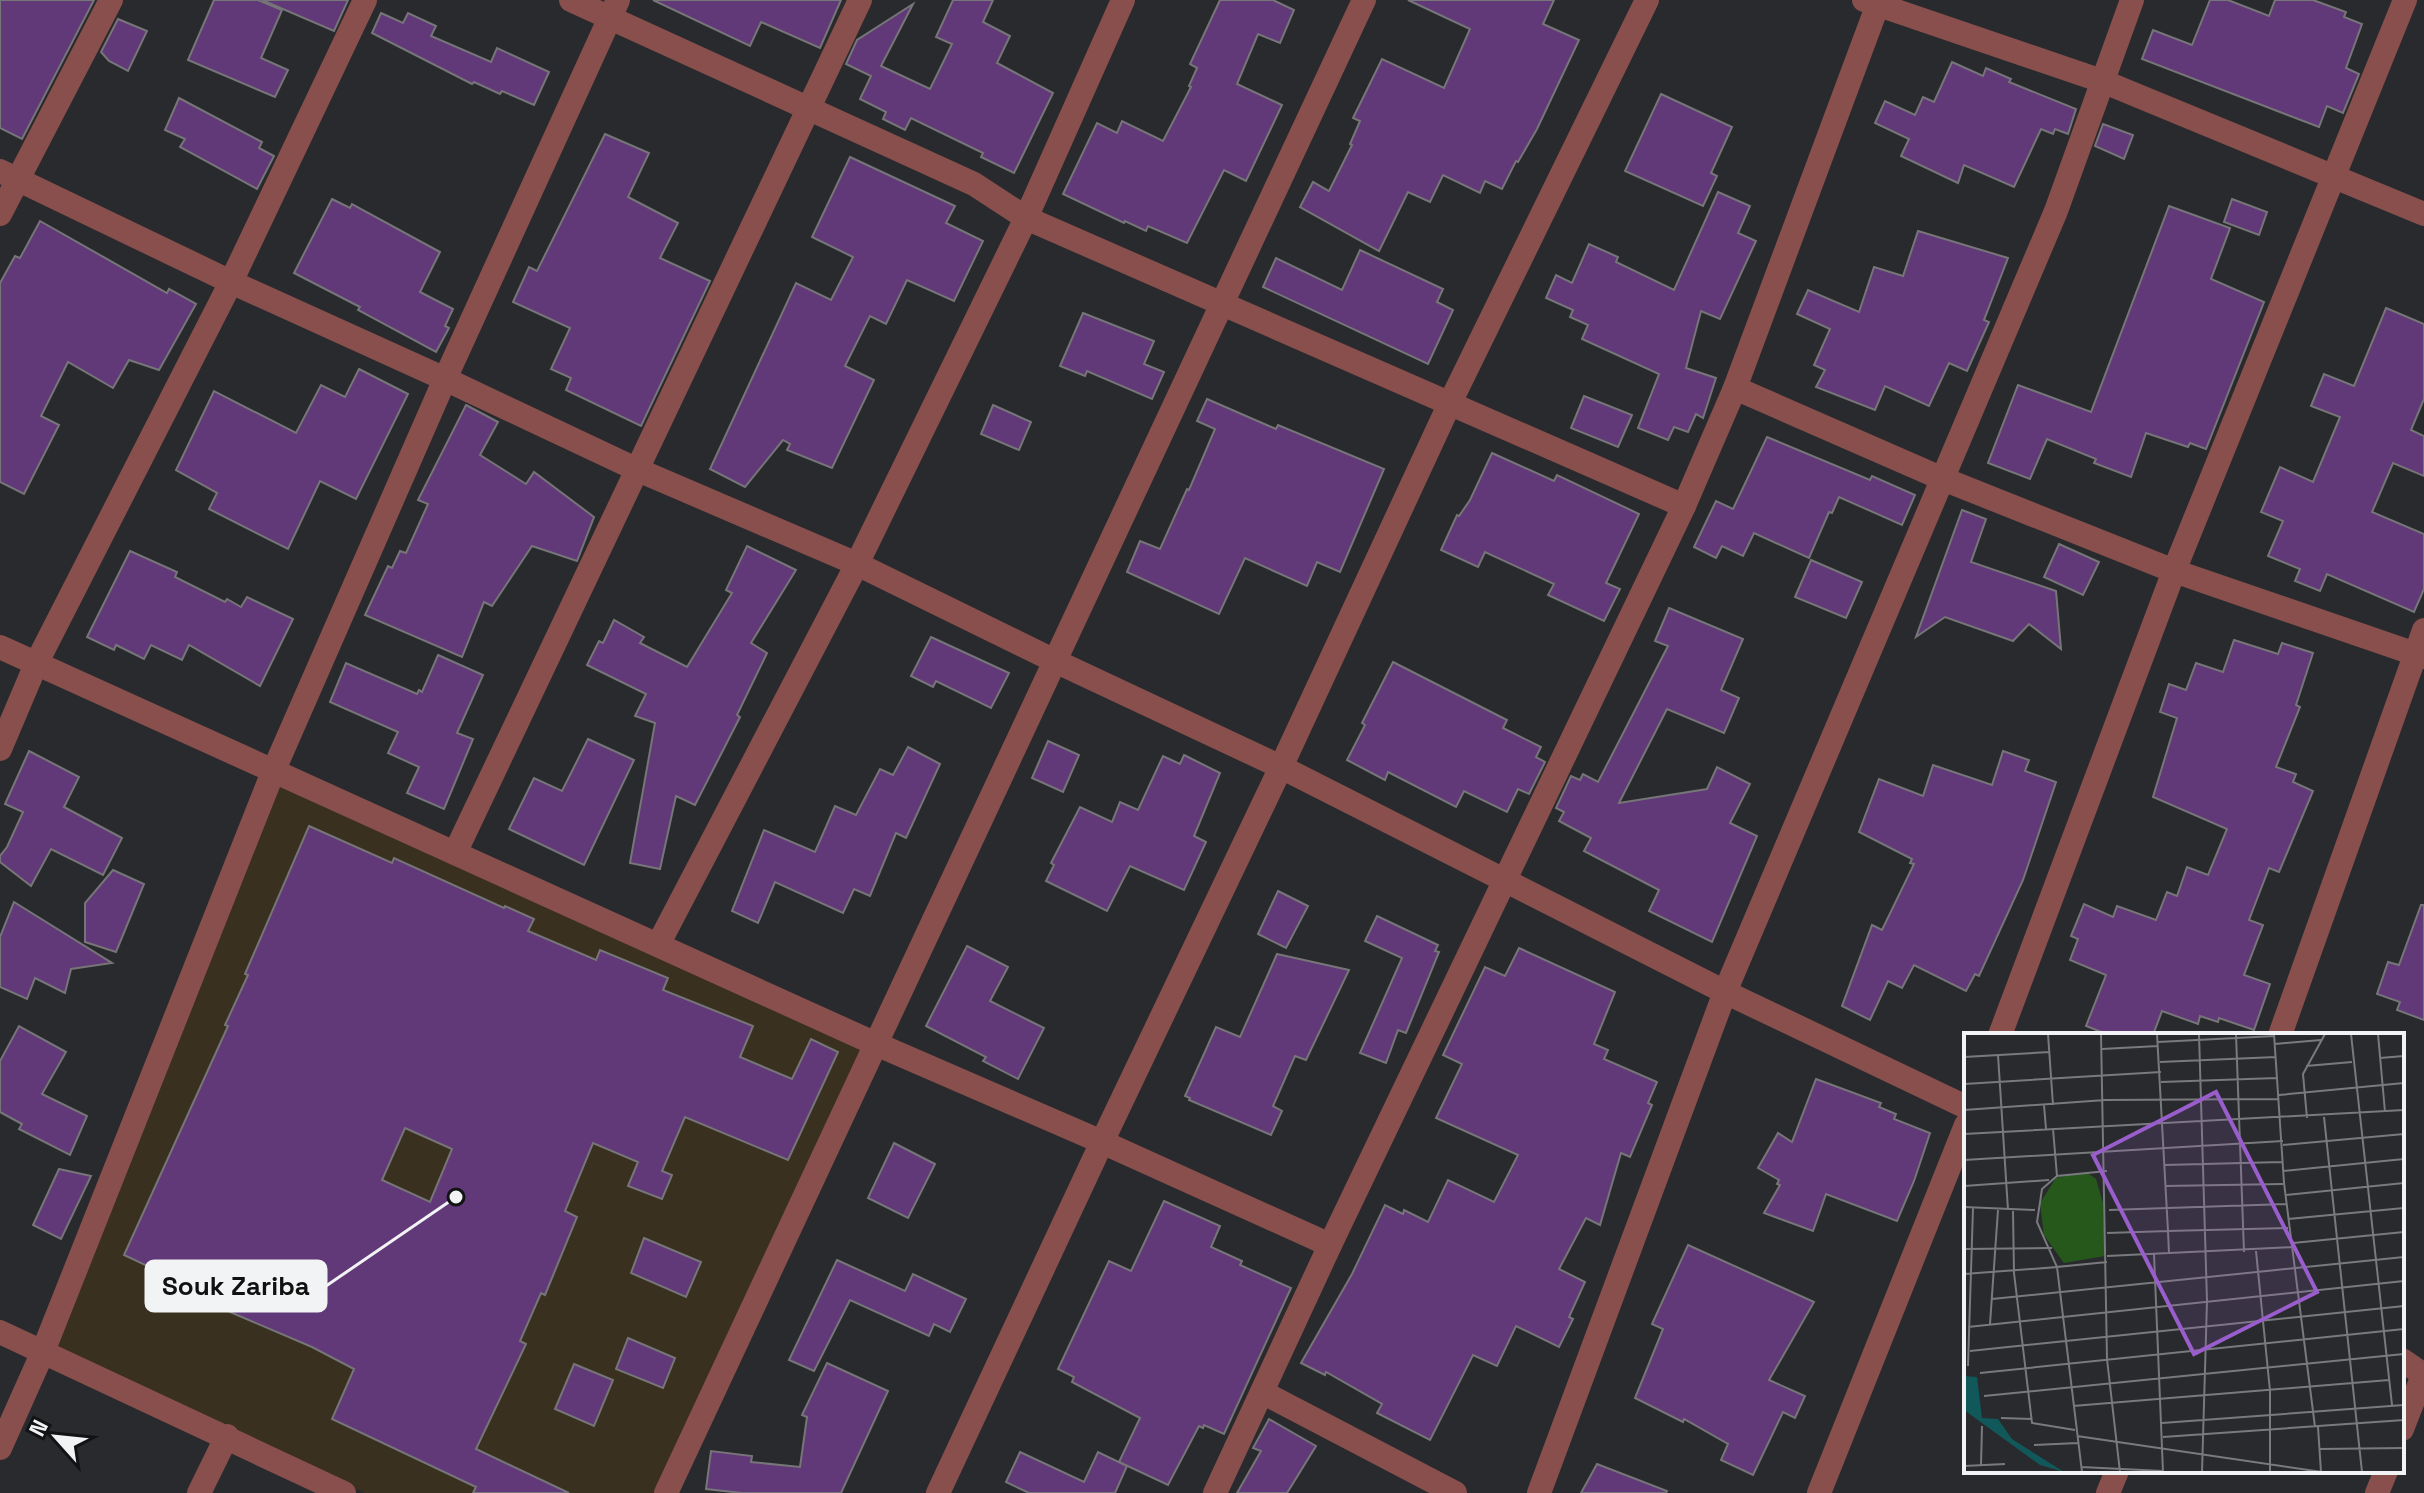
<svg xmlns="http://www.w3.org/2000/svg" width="2424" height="1493" viewBox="0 0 2424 1493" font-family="'Space Grotesk',sans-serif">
<rect width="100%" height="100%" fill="#292a2d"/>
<!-- commercial -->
<polygon fill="#3a3020" points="280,783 867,1047 657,1493 365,1493 55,1346"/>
<!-- building -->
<g fill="#613979" stroke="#767577" stroke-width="2" fill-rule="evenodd">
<polygon points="0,0 94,0 22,139 0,128"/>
<polygon points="214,0 258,0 282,10 261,58 288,70 275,97 188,60"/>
<polygon points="262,0 348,0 334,31"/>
<polygon points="653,0 841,0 820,48 761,22 750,46"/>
<polygon points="953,0 993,0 983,22 1010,36 997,63 1053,93 1014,173 981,157 983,153 911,118 905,130 883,119 886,112 860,99 871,76 846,64 857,40 913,4 881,66 930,89 952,44 936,37"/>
<polygon points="1220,0 1273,0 1294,10 1280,43 1258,34 1237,84 1282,105 1246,181 1224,170 1187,243 1148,226 1146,231 1125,221 1124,223 1063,194 1097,123 1117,133 1122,121 1163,141 1191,87 1189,86 1197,68 1190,64"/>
<polygon points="1408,0 1554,0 1543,24 1579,40 1537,129 1518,162 1516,161 1502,189 1485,181 1480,193 1443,175 1430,202 1408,192 1379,251 1300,207 1313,182 1329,191 1352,145 1350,144 1360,121 1353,118 1382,59 1444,88 1470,29"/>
<polygon points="2210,0 2228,0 2269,16 2275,0 2313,0 2346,12 2344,17 2362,24 2346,68 2359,74 2343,113 2327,106 2319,127 2142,59 2153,30 2192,45"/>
<polygon points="381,13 403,23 408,13 436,26 431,36 491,62 497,48 549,72 534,105 502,91 500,94 474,82 472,84 372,33"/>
<polygon points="118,19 147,31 128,71 109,61 101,52"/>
<polygon points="1952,62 1983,76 1986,68 2011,79 2009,82 2076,109 2068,134 2055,129 2053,134 2041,129 2014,187 1964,165 1958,183 1901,156 1909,139 1875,123 1885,101 1915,115 1923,97 1934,102"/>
<polygon points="1661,94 1732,127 1711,173 1717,176 1703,206 1625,171"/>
<polygon points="179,98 262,142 259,148 274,156 257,189 180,147 185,139 165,130"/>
<polygon points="2103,124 2133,135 2124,159 2095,146"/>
<polygon points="605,134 649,153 628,197 678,223 660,258 710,281 641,426 566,390 571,378 551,369 570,328 513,302 529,267 537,271"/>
<polygon points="850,157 955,206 946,223 983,241 954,301 907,280 886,324 870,316 845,366 874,380 832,468 787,450 790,444 783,440 745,487 710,469 796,283 831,300 853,257 812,237"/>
<polygon points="1718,192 1750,206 1738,233 1756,241 1720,319 1701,311 1686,368 1716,378 1703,418 1696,414 1688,432 1674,427 1668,440 1638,428 1659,374 1582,339 1588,325 1570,317 1573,310 1546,298 1556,275 1572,283 1589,244 1618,257 1616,262 1674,290"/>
<polygon points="332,199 350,208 352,204 440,252 420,292 453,309 445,326 449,328 436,352 358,310 360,307 294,273"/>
<polygon points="2232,199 2267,212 2259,235 2224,222"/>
<polygon points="2169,206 2230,228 2211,279 2264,302 2206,449 2190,443 2188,447 2146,433 2131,477 2094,463 2096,459 2047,439 2030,479 1988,463 2018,385 2091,412"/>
<polygon points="40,221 167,293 169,289 196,304 159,370 129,360 113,388 68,362 41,416 59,425 24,494 0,482 0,283 15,256 20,258"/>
<polygon points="1918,231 2008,258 1984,320 1989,322 1967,371 1949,363 1929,406 1885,386 1875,410 1816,387 1825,370 1814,365 1830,329 1797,314 1808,290 1859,312 1874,267 1903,276"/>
<polygon points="1360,250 1443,289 1437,302 1453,310 1428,364 1263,287 1276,258 1342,290"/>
<polygon points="2386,308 2424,324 2424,399 2411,430 2424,436 2424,476 2393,463 2372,512 2424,534 2424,589 2414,612 2327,574 2320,591 2295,581 2300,569 2268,556 2283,521 2261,512 2280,467 2313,482 2340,417 2311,406 2324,374 2354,386"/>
<polygon points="1083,313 1154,341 1144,364 1164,372 1152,399 1087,371 1085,376 1060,366"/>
<polygon points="359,369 408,394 356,499 320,481 288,549 209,509 217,493 176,470 214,391 296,433 321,385 345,397"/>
<polygon points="1584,396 1632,415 1618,447 1571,428"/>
<polygon points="1207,399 1269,426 1276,429 1278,425 1384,469 1340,572 1317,562 1307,586 1245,558 1219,614 1127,572 1140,541 1160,549 1187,489 1189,490 1215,429 1197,421"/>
<polygon points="466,405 498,422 480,455 526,484 534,472 594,517 577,561 532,546 492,606 484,602 462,657 365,615 388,566 392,568 400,551 406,553 428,504 418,500"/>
<polygon points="993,405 1031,422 1019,450 981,434"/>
<polygon points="1767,437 1870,480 1872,476 1915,495 1902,525 1839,497 1832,513 1829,512 1809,558 1754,533 1743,556 1722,546 1716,558 1694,547 1716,501 1733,509"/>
<polygon points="1492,453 1554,481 1557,475 1639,514 1606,583 1620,589 1604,621 1548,595 1554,584 1485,552 1478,567 1441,550 1457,515 1459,516 1470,500"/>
<polygon points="1962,510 1986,519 1971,562 2056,591 2061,649 2029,624 2013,641 1945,617 1916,637"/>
<polygon points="2059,544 2099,562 2083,595 2044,577"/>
<polygon points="747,546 796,570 751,643 767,653 737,715 740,717 695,805 676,796 660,869 630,863 655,723 635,716 646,694 587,665 599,641 603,643 614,620 644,637 640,643 687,667 732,593 726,590"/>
<polygon points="130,551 177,572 175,577 225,602 227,599 241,607 247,597 293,619 260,686 189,645 182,660 151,645 144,659 116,645 114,650 87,637"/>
<polygon points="1811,560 1862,582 1846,618 1795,597"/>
<polygon points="1669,608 1743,639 1721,690 1739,698 1724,733 1667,709 1619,803 1707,789 1717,767 1750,784 1730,823 1757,836 1712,942 1649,911 1659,890 1584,851 1591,838 1559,821 1564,812 1556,808 1571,776 1580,780 1583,774 1598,782 1668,646 1655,641"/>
<polygon points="931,637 1009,673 991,708 936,681 933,687 911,676"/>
<polygon points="2234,640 2278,654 2282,643 2313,653 2296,705 2300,707 2276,767 2296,774 2293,782 2313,791 2279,872 2269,868 2249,920 2263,925 2244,975 2270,984 2254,1030 2219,1018 2218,1022 2200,1016 2198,1024 2162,1011 2153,1035 2109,1035 2086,1026 2106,975 2070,960 2078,939 2071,936 2084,904 2113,917 2117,906 2156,920 2167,892 2177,896 2187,867 2208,875 2227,829 2153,797 2177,718 2160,712 2169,684 2186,690 2196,663 2223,672"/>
<polygon points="438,655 483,675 457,733 473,739 444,809 407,793 419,767 388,753 398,732 330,702 346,663 417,694 419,690 422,692"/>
<polygon points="1393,662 1507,720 1503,728 1541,747 1536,757 1545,762 1529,794 1518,789 1507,812 1464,791 1456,807 1388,772 1385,780 1347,760 1365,725 1362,723"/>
<polygon points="588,739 634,760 584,865 509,829 534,778 562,791"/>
<polygon points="1048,741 1079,755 1063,792 1032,778"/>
<polygon points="908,747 940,764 906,838 896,833 870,896 854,889 843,913 775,882 758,923 732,911 764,830 815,852 835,806 856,815 880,769 893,775"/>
<polygon points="29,751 79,777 64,807 122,838 103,875 51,849 31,886 0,862 0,856 7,847 23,812 5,804"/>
<polygon points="2003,751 2029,760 2025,771 2056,782 2023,880 1979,976 1975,974 1966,991 1914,965 1902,988 1888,981 1870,1020 1842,1006 1872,925 1882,930 1914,864 1910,863 1912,859 1859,832 1879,779 1923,796 1933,765 1992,785"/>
<polygon points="1184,755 1220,773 1194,836 1206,842 1184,890 1130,866 1107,911 1046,881 1054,865 1051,863 1080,807 1112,822 1120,802 1138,810 1163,756 1180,764"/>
<path d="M309 826 392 863 394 858 504 908 505 906 534 919 528 931 596 960 600 950 668 978 663 990 753 1026 740 1057 792 1079 811 1039 838 1052 788 1160 685 1117 662 1171 672 1175 662 1199 628 1186 638 1162 593 1143 565 1211 577 1217 545 1295 541 1293 520 1341 526 1344 476 1449 569 1493H473L476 1487 332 1419 354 1369 312 1347 202 1300 205 1293 124 1255 228 1026 225 1025 248 975 245 974ZM405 1128 452 1149 430 1202 382 1180Z"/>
<polygon points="113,870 144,884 116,952 85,942 85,903"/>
<polygon points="1278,891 1308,906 1286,948 1258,934"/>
<polygon points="14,902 112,963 71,969 65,993 35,978 27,999 0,987 0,937"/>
<polygon points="2421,905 2424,905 2424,1020 2397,1010 2400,1002 2377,994 2388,962 2399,965"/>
<polygon points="1377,916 1438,945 1435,951 1439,952 1406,1033 1398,1030 1386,1063 1360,1053 1402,958 1365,941"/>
<polygon points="967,946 1008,967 990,1001 1044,1028 1018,1079 983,1061 986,1057 926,1026"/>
<polygon points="1519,948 1615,992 1594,1044 1608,1050 1604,1059 1657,1082 1648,1103 1652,1105 1630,1157 1621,1153 1600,1225 1586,1218 1559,1269 1585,1282 1569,1317 1573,1319 1559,1347 1516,1326 1497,1366 1473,1355 1430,1440 1377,1413 1382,1404 1326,1372 1325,1375 1301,1363 1352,1274 1385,1205 1403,1214 1404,1210 1428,1222 1448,1180 1494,1202 1518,1155 1436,1118 1462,1064 1443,1055 1485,967 1505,976"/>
<polygon points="1277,954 1349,970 1306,1060 1295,1056 1273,1106 1282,1111 1271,1135 1189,1100 1190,1098 1185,1096 1216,1027 1240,1037"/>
<polygon points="19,1026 66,1052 42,1094 87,1116 70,1155 19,1129 22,1124 0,1112 0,1061"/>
<polygon points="1816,1079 1881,1103 1879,1107 1896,1114 1894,1119 1930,1133 1914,1181 1897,1221 1826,1194 1813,1231 1764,1213 1780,1185 1777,1184 1779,1180 1758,1168 1778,1133 1792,1142"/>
<polygon points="894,1143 935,1164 908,1218 868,1198"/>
<polygon points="59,1169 91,1176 61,1239 33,1225"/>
<polygon points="1164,1201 1220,1226 1211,1247 1242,1261 1240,1265 1291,1288 1224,1434 1204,1425 1203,1428 1199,1426 1168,1485 1119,1462 1140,1418 1072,1382 1074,1377 1058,1369 1109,1261 1131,1271"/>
<polygon points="644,1238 701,1262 686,1297 631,1273"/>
<polygon points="1688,1245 1814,1302 1769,1380 1805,1396 1795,1418 1783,1412 1753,1475 1721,1460 1728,1444 1684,1419 1683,1422 1635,1398 1663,1329 1652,1324"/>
<polygon points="837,1260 905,1291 913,1274 966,1299 950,1332 934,1324 929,1336 850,1300 814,1371 789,1360"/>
<polygon points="628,1338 675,1358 663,1388 616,1369"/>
<polygon points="827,1363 888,1391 841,1493 742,1493 706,1489 711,1451 752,1456 751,1462 800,1467 807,1417 802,1415"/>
<polygon points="574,1364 613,1380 594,1426 555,1409"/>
<polygon points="1269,1419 1316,1446 1287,1493 1237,1493 1261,1451 1253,1448"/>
<polygon points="1020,1452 1084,1482 1098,1452 1127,1466 1115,1493 1029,1493 1006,1482"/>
<polygon points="1597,1464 1667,1491 1666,1493 1581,1493"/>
</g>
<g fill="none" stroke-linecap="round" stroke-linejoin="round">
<!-- minor -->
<g stroke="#884f4d" stroke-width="24">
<polyline points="571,0 974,184 1026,218 1684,506"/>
<polyline points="1864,0 2102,81 2424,214"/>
<polyline points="0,171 231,282 445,379 638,470 857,564 1055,661 1281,767 1725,992 1966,1107"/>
<polyline points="0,214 111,0"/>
<polyline points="1735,388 1943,479 2174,571 2424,657"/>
<polyline points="0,647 876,1044 1102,1142 1281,767 1449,405 1647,0"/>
<polyline points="0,749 36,664 231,282 365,0"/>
<polyline points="455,853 860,0"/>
<polyline points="659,943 857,564 1026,218 1123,0"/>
<polyline points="2000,1035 2174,571 2405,0"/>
<polyline points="2280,1035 2424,630"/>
<polyline points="0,1332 344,1493"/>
<polyline points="2402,1360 2424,1375"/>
<polyline points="1262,1392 1455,1493"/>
<polyline points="2402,1429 2424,1373"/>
<polyline points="0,1448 42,1354 273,772 445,379 618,0"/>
<polyline points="199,1493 227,1436"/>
<polyline points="666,1493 1364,0"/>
<polyline points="938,1493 1102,1142 1330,1245"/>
<polyline points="1215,1493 1330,1245 1684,506 1735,388 1878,4"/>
<polyline points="1539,1493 1725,992 2056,211 2132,0"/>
<polyline points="1819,1493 1966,1125"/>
<polyline points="2108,1493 2117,1471"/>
<polyline points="2377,1493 2386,1471"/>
</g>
</g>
<!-- overview -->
<g transform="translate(1964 1033)">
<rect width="440" height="440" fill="#292a2d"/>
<path d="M122 139 132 146 139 170 141 223 100 230 80 202 76 170 92 145Z" fill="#26581c"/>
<path d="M0 343 13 344 18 385 34 386 48 406 100 439 76 432 0 377Z" fill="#105859"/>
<path fill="none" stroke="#797a7d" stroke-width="2" d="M84 1 89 72M137 1 143 326 156 439M193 1 204 198 324 195M235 1 243 268 238 439M272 1 280 219M310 1 320 150 351 394M387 1 428 372M414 1 421 79M194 9 311 3M311 11 357 7M138 16 194 13M34 22 44 177M0 24 85 19M416 25 440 23M196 29 312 24M342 33 388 29M197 49 313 45M0 51 197 39M315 62 440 50M80 72 82 96M0 77 141 67 315 66M360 84 398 439M343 85 339 41 361 1M89 96 93 143M0 101 440 77M319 112 440 101M0 127 319 108M200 132 318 129M319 138 440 126M0 153 85 147M201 153 319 151M321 162 440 150M0 174 71 177M145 177 322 171M49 178 50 240 68 390 111 397M324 186 440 175M143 200 204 198 205 221M329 210 440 199M0 216 88 215M292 218 306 358V439M190 221 199 439M143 223 330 214M0 241 93 234 73 189 78 156 93 143 143 138M28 266 440 224M26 291 34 177M4 294 440 248M6 318 440 273M4 333 9 175M16 340 440 296M20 363 440 321M109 373 425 347M37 385 68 386M198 390 440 372M354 394 357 439M113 403 358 439M199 404 440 387M70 412 114 410M355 416 440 415M17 432 18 393M0 433 41 431M117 434 199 438M118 439 93 234 143 229"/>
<path fill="#995ecc" fill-opacity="0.15" stroke="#995ecc" stroke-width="4" d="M252 59 353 259 230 321 129 122Z"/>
<rect width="440" height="440" fill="none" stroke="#f2f3f4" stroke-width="4"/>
</g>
<!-- callouts -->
<path fill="none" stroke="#f2f3f4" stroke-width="3" d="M456 1197L326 1286"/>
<circle fill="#f2f3f4" stroke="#121314" stroke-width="3" cx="456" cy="1197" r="8"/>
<rect fill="#f2f3f4" stroke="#f2f3f4" stroke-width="3" x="146" y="1261" width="180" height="50" rx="8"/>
<g font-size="26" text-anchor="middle" font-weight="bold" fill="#111">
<text x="236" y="1295">Souk Zariba</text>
</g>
<!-- north arrow -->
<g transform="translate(56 1437) rotate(297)" stroke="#121314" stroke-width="6" paint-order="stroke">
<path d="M0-6L14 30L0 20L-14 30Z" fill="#f2f3f4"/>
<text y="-12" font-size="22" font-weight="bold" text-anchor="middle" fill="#f2f3f4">N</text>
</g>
</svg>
